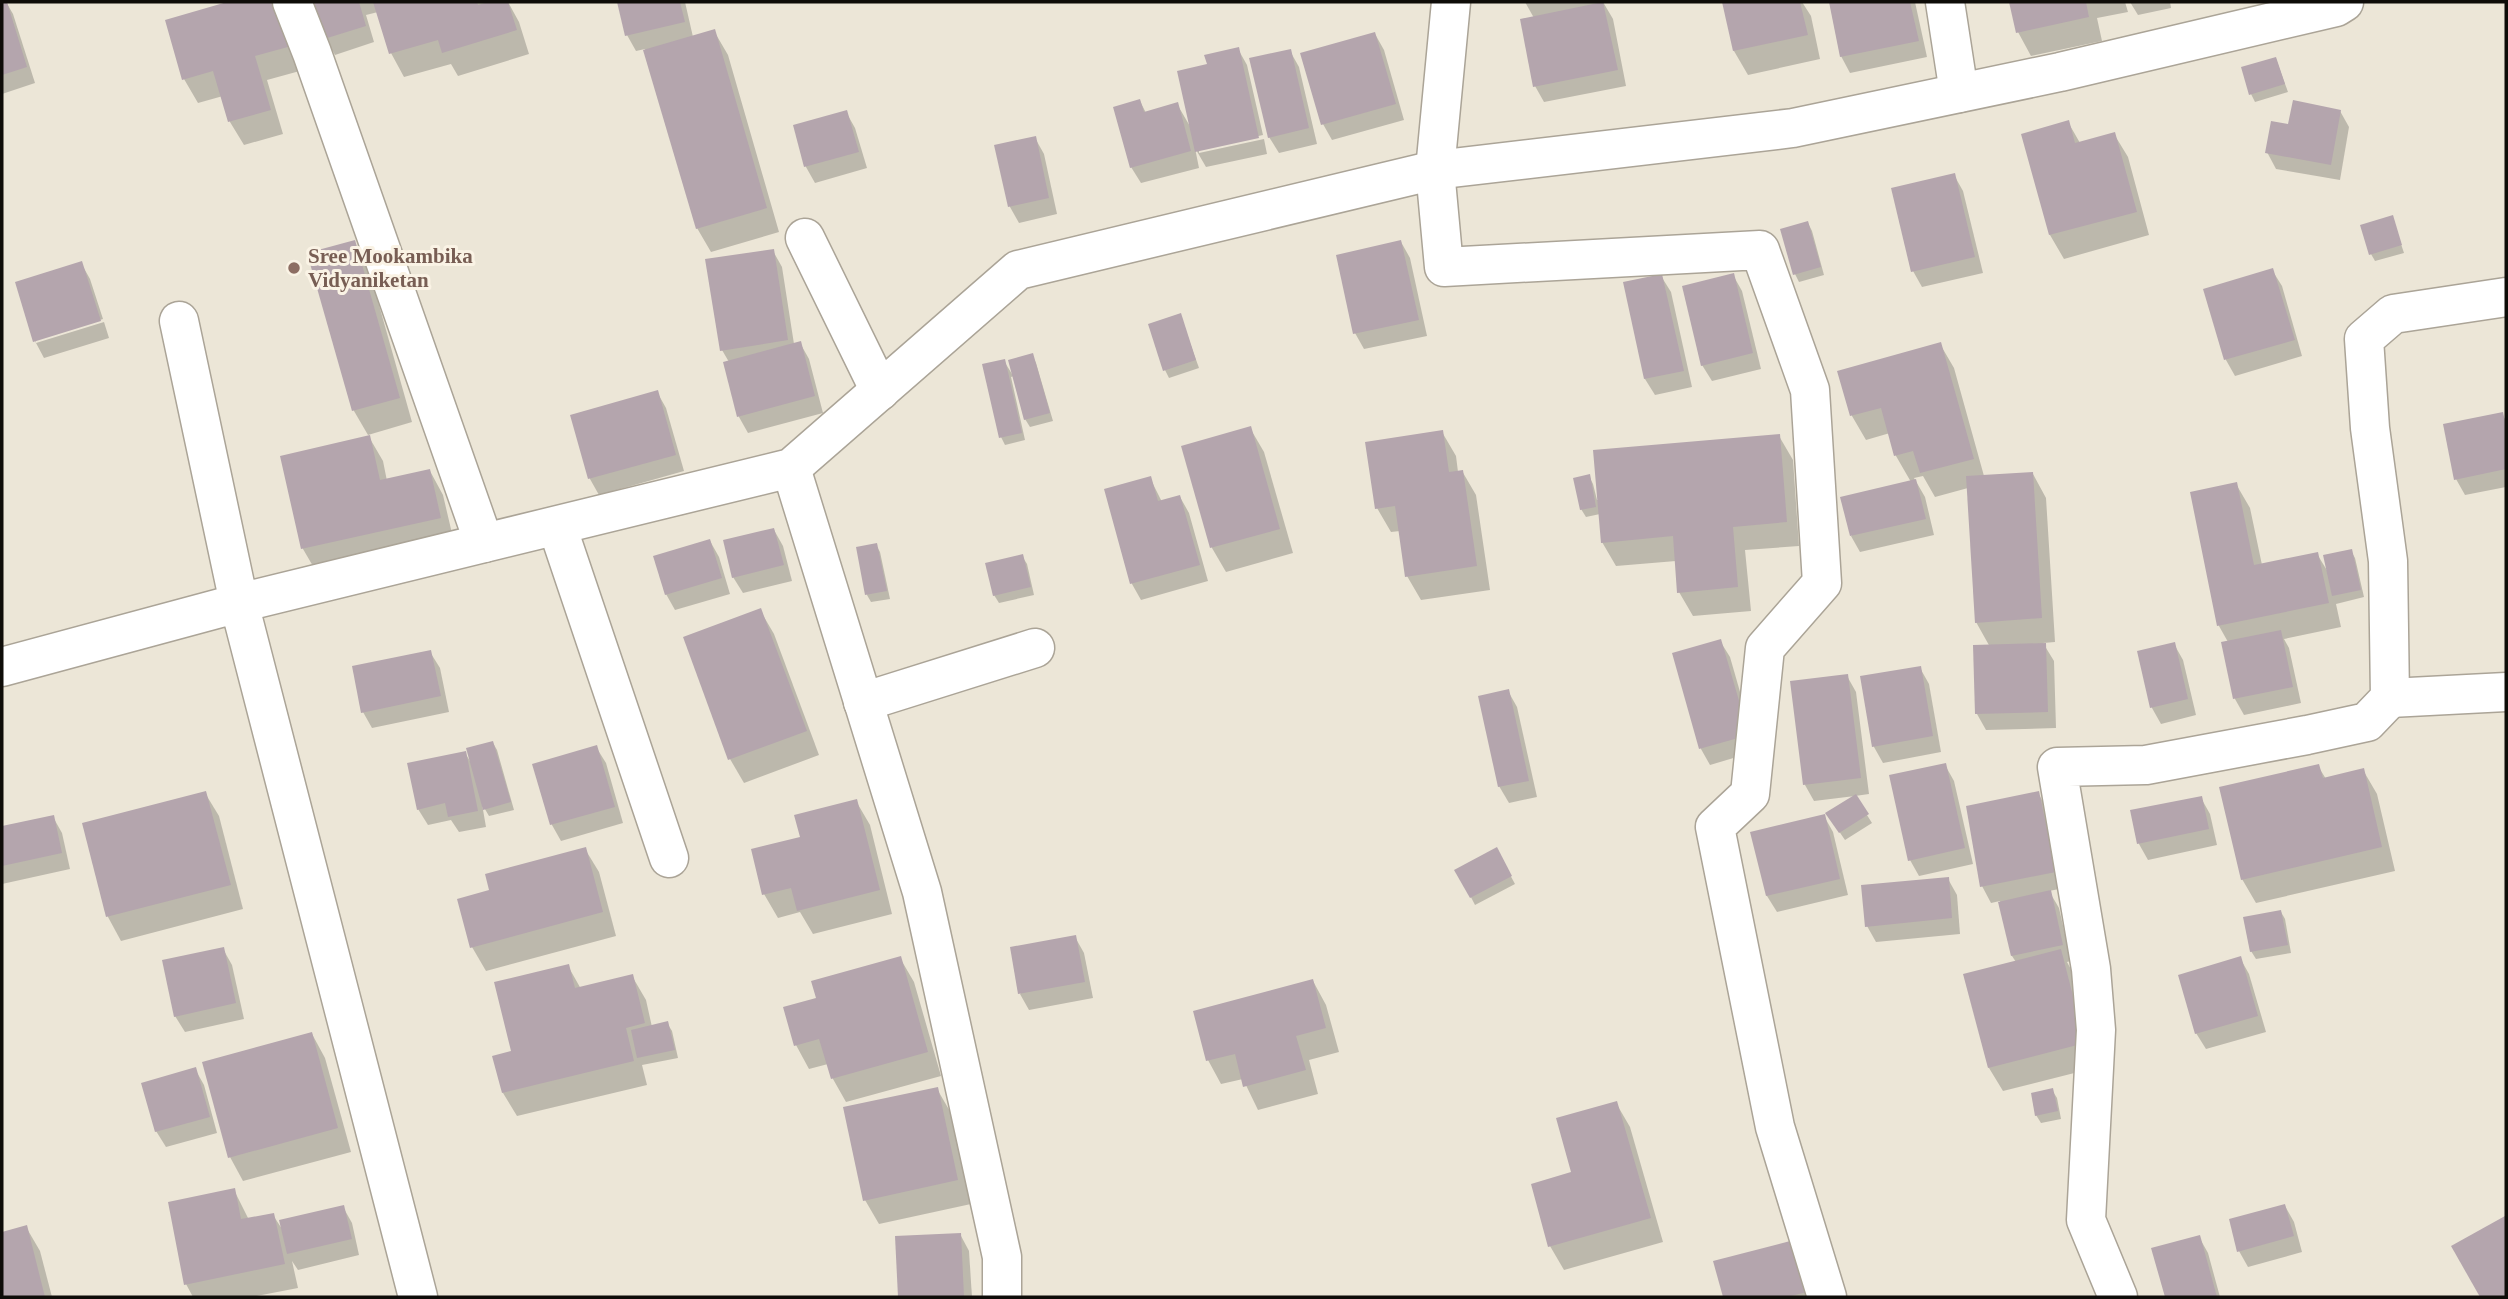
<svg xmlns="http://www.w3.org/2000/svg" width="2508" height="1299" viewBox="0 0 2508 1299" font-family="Georgia,serif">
<rect width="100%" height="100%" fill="#ece6d7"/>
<!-- shadow -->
<g fill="#0003">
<polygon points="2,2 6,2 13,14 35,83 2,94"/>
<polygon points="233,2 284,2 307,69 267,80 283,134 244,145 230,122 223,96 198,103 184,79 167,21"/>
<polygon points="314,2 508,2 519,22 529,54 458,76 451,64 404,77 391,53 378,12 366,15 374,42 335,55 326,39"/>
<polygon points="619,2 685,2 693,37 714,31 728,55 779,232 711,252 697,228 645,49 636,51 627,35"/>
<polygon points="1525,2 1603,2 1613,19 1626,86 1544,102 1535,86 1534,18"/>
<polygon points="1724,2 1802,2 1811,16 1820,59 1748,75 1734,51"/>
<polygon points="1830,2 1915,2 1927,57 1850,73 1841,56"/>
<polygon points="2011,2 2125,2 2128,12 2097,18 2102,41 2031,56 2018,32"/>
<polygon points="2130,2 2170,2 2171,8 2138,15"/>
<polygon points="1375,34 1384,50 1404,120 1332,140 1323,124"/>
<polygon points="1238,49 1247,65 1263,135 1199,149 1199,153 1264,139 1267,154 1206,167 1195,148 1199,168 1141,183 1131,167 1140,101 1146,113 1177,104 1191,128 1209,66"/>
<polygon points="1290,51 1299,67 1317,144 1279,153 1269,137"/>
<polygon points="2276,59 2288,92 2255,102 2251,94"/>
<polygon points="2340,111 2349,127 2340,180 2276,169 2267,152 2289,126"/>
<polygon points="846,112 855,128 867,168 815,183 806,167 795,126"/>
<polygon points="2068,122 2080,143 2114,134 2128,157 2149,235 2064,259 2050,235 2023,135"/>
<polygon points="1035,138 1044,154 1057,214 1019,223 1010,207 996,147"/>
<polygon points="1954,175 1963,191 1983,273 1922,287 1913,271"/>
<polygon points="2392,217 2404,253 2375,261 2371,254"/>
<polygon points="1808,223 1812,231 1824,275 1799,282 1795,274"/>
<polygon points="354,242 368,266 412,422 368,435 354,411 309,255"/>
<polygon points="1401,242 1410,258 1427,336 1364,349 1355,333"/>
<polygon points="773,251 782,267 794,344 800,343 809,359 823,413 748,433 739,417 725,363 729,362 722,350"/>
<polygon points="81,263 90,279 103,319 36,340 36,343 17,283"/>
<polygon points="2272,270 2282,286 2302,356 2235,376 2226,360 2205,290"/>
<polygon points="1733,275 1742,291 1761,369 1712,381 1702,365"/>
<polygon points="1661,276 1671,292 1692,387 1655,395 1645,379"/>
<polygon points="1180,315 1199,368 1169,378 1165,370"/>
<polygon points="104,322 109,338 44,358 36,343"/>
<polygon points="1940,344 1954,368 1984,476 2033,474 2046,498 2055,642 2043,643 2054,661 2056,728 1986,730 1977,714 1990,647 1976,622 1968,488 1935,497 1923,476 1914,478 1925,497 1934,535 1860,552 1851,536 1911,482 1896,456 1890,433 1866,440 1852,416 1840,372"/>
<polygon points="1032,355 1036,363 1053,421 1030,427 1025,419 1014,376 1011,377 1025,440 1005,445 1001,437 1004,361 1012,374"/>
<polygon points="657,392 666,408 684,471 599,495 590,479 572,416"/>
<polygon points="2502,414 2506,421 2506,487 2465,495 2456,479"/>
<polygon points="1250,428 1264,452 1293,553 1226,572 1212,548 1183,447"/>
<polygon points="1442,432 1456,456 1458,472 1462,471 1476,495 1490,590 1421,600 1407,576 1400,531 1391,532 1377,508"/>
<polygon points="1779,436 1793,460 1799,546 1745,550 1751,611 1693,616 1679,592 1676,561 1616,566 1602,542 1600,514 1586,517 1581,509 1589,476 1593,484 1597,500 1599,500"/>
<polygon points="369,437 383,461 387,481 430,471 443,495 454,542 317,573 303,549 282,458"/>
<polygon points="1150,478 1162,502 1180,497 1189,513 1208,581 1141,600 1132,584 1106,490"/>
<polygon points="2236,484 2250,508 2262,565 2317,554 2328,572 2351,551 2355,558 2364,597 2336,604 2341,627 2284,639 2289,648 2301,703 2244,715 2235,699 2224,643 2228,642 2219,626 2192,494"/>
<polygon points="774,530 783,546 792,581 743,593 733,577"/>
<polygon points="710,541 719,557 730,594 675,610 666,594"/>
<polygon points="876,545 880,552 890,599 871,602 867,595"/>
<polygon points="1022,556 1027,564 1034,595 999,603 994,595"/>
<polygon points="760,610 774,634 819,755 744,783 730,759 685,638"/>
<polygon points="1720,641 1730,657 1757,751 1710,765 1701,749 1674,654"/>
<polygon points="2174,644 2183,660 2196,715 2161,724 2152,708 2139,652"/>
<polygon points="430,652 440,668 449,712 372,728 363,712"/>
<polygon points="1920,668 1929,684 1941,752 1883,763 1874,747 1862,678"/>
<polygon points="1847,676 1856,692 1869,794 1855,796 1872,823 1845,840 1832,821 1855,796 1814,801 1805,785"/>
<polygon points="1508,691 1517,707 1537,797 1509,803 1499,786"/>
<polygon points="493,743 497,750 514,810 489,816 482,804 486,827 459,832 451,820 428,825 418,809 465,753 470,761"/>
<polygon points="596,747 606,763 623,823 561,841 552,825 535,765"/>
<polygon points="1945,765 1954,781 1973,864 1919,876 1910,860"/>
<polygon points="2318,766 2326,779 2363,770 2377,794 2395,871 2256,903 2242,879"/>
<polygon points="205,793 219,816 243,909 121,941 108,917 84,824"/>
<polygon points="2038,793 2047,809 2064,888 2049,891 2059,908 2071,961 2067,962 2074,975 2098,1067 2003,1091 1989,1068 2016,962 2012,956 2000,901 1991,903 1982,886"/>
<polygon points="2201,798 2210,814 2217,845 2148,860 2139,844 2132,812"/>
<polygon points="856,801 870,825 892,914 813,934 800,912 778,918 764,894 802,838"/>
<polygon points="1824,816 1833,832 1848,895 1777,912 1767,896 1752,833"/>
<polygon points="53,817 62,833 70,869 2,884 2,827"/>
<polygon points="585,849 599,872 616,936 486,971 472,947 491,891"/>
<polygon points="1496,849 1515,884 1475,905 1457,870"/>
<polygon points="1948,879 1957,895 1960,934 1876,942 1867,926"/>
<polygon points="2281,912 2285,919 2291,953 2256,959 2251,951"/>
<polygon points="1075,937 1084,953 1093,998 1029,1010 1020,994"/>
<polygon points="223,949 232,965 244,1019 185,1032 175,1016"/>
<polygon points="900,958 914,982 941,1076 846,1102 833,1079 828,1064 809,1069 796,1045 818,999"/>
<polygon points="2240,958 2249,974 2266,1032 2206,1049 2196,1033"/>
<polygon points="568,966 581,989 632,976 646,1000 652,1027 667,1023 672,1031 678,1058 642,1065 647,1085 517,1116 503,1093 513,1052"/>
<polygon points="1313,981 1326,1005 1339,1052 1309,1060 1318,1094 1258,1110 1243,1079 1221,1084 1208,1060"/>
<polygon points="312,1034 325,1058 351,1152 243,1181 230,1157"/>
<polygon points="195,1069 204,1085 217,1133 166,1147 156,1131"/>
<polygon points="937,1089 951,1113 971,1204 879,1224 865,1200"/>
<polygon points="2052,1090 2057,1098 2061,1119 2041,1123 2036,1115"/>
<polygon points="1616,1103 1630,1127 1663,1242 1564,1270 1550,1246 1573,1173"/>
<polygon points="234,1190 249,1220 273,1215 282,1229 343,1207 352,1223 359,1255 298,1270 292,1261 298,1288 252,1297 193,1297 186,1284"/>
<polygon points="2285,1206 2294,1222 2302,1252 2248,1267 2239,1251"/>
<polygon points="2505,1218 2506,1297 2482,1297 2453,1247"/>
<polygon points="26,1227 40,1251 52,1297 2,1297 2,1234"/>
<polygon points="960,1234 969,1251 972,1297 900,1297 897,1238"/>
<polygon points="2199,1237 2208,1253 2220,1297 2167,1297 2154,1249"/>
<polygon points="1793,1242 1812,1297 1724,1297 1715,1262"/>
</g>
<!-- building -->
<g fill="#b4a5ad">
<polygon points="2,2 7,2 27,67 2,75"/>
<polygon points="227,2 282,2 295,45 255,56 271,110 228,122 213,71 182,80 165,20"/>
<polygon points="312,2 359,2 366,26 324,39"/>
<polygon points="373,2 477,2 478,5 488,2 508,2 517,30 442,53 438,40 389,54"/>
<polygon points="617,2 680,2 685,22 625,36"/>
<polygon points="1603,2 1618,70 1533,87 1520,19"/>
<polygon points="1722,2 1800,2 1808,35 1733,51"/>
<polygon points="1829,2 1910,2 1919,41 1840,57"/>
<polygon points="2009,2 2086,2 2089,17 2016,33"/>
<polygon points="715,29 767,208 696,229 643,50"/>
<polygon points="1375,32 1396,104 1321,125 1300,53"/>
<polygon points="1239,47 1259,138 1195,152 1177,71 1207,64 1204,55"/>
<polygon points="1291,49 1309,128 1268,138 1249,58"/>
<polygon points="2276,57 2285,84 2249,95 2241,67"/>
<polygon points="1140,99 1144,112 1178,102 1191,151 1130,168 1113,107"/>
<polygon points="2293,100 2341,110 2331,165 2265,153 2271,121 2288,124"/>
<polygon points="847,110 859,152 804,167 793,125"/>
<polygon points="2069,120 2075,143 2115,132 2137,212 2049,235 2021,134"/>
<polygon points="1036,136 1049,198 1008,207 994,145"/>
<polygon points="1955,173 1975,257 1911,272 1891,188"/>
<polygon points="2393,215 2402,245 2369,255 2360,225"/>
<polygon points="1808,221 1821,267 1793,275 1780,229"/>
<polygon points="355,240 400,398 352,411 307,253"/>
<polygon points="1401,240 1419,320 1353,334 1336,255"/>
<polygon points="774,249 788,340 720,351 705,259"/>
<polygon points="82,261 101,321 33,342 15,282"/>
<polygon points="2273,268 2295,340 2224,360 2203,289"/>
<polygon points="1734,273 1753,353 1701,366 1682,286"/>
<polygon points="1662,274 1684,371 1644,379 1623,282"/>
<polygon points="1181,313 1196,360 1163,371 1148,324"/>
<polygon points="801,341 815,396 737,417 723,362"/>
<polygon points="1941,342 1974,459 1920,473 1913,451 1894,456 1881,408 1850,416 1837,371"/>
<polygon points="1033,353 1050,413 1024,420 1008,360"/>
<polygon points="1005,359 1022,433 999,438 982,364"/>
<polygon points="658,390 676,455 588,479 570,415"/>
<polygon points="2503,412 2506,427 2506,469 2454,480 2443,424"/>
<polygon points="1251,426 1280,529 1210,548 1181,446"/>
<polygon points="1443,430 1449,472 1463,470 1477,566 1405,577 1395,506 1375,509 1365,442"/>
<polygon points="1780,434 1787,522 1733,527 1738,587 1677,593 1673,536 1601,543 1593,450"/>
<polygon points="370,435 380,480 430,469 441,518 301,549 280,456"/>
<polygon points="2033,472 2042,618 1975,623 1966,476"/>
<polygon points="1590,474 1596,507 1580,510 1573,478"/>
<polygon points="1151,476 1158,501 1180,495 1200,565 1130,584 1104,489"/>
<polygon points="1916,479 1926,519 1850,536 1840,497"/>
<polygon points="2237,482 2254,565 2318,552 2329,603 2217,626 2190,492"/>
<polygon points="774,528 784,565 732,578 723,540"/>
<polygon points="710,539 722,578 665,595 653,556"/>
<polygon points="877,543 887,591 865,595 856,547"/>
<polygon points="2352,549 2361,590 2332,596 2323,555"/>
<polygon points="1023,554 1031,587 993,596 985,563"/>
<polygon points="761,608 807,731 728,760 683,637"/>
<polygon points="2281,630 2293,687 2233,699 2221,642"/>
<polygon points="1721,639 1749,735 1699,749 1672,653"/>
<polygon points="2175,642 2188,699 2150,708 2137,651"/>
<polygon points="2046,643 2048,712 1975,714 1973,645"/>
<polygon points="431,650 441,696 361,713 352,666"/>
<polygon points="1921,666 1933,736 1872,747 1860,676"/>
<polygon points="1848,674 1861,778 1803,785 1790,681"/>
<polygon points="1509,689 1529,781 1498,787 1478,696"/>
<polygon points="493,741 511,802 483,810 466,748"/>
<polygon points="597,745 615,807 550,825 532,764"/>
<polygon points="466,751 478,811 448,817 445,803 417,810 407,763"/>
<polygon points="1946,763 1965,848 1908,861 1889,775"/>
<polygon points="2319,764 2323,778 2364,768 2382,847 2241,880 2219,787"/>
<polygon points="206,791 231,885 106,917 82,823"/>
<polygon points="2039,791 2056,872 1980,887 1966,806"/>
<polygon points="1856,794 1869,814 1839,833 1825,813"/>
<polygon points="2202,796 2209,829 2137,844 2130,810"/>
<polygon points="857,799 880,890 797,911 791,888 762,895 751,849 800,837 794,815"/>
<polygon points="1825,814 1840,879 1766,896 1750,832"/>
<polygon points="54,815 62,853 2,866 2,826"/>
<polygon points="586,847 603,912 470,948 457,899 489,890 485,874"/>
<polygon points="1497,847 1512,876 1470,898 1454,870"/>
<polygon points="1949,877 1952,918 1865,927 1861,885"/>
<polygon points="2051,890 2063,945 2011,956 1998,902"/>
<polygon points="2281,910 2288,945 2250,952 2243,917"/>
<polygon points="1076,935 1085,982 1018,994 1010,947"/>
<polygon points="224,947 236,1003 174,1017 162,960"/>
<polygon points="2061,949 2085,1043 1988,1068 1963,974"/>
<polygon points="901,956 928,1052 831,1079 819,1039 794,1046 783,1007 816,998 811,981"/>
<polygon points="2241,956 2258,1016 2195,1034 2178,975"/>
<polygon points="569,964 575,988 633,974 645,1023 626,1028 634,1061 502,1093 492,1056 511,1051 494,982"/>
<polygon points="1313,979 1326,1028 1296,1036 1306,1070 1243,1087 1235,1054 1206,1061 1193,1011"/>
<polygon points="668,1021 675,1050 637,1058 631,1030"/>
<polygon points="312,1032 338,1128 228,1158 202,1062"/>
<polygon points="196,1067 210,1117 155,1132 141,1083"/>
<polygon points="938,1087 958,1180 863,1201 843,1107"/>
<polygon points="2053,1088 2058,1111 2035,1116 2031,1093"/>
<polygon points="1617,1101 1651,1218 1548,1247 1531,1184 1571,1172 1556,1118"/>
<polygon points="235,1188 241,1219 274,1213 285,1264 184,1285 168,1202"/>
<polygon points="2285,1204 2294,1236 2237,1252 2229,1219"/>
<polygon points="344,1205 352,1239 287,1254 279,1220"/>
<polygon points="2505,1216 2506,1297 2480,1297 2451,1246"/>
<polygon points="27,1225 45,1297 2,1297 2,1232"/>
<polygon points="961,1233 964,1297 898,1297 895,1236"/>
<polygon points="2200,1235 2217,1297 2165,1297 2151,1248"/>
<polygon points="1794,1240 1807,1292 1787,1297 1723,1297 1713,1261"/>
</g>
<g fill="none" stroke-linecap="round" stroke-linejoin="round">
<!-- minor casing -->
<g stroke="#aba497" stroke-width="41">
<g id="minor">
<polyline points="292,2 312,53 484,543"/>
<polyline points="1451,2 1435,170 1444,267 1760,250 1810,390 1822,583 1765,648 1750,794 1715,827 1775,1127 1827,1297"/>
<polyline points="1945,2 1959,93"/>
<polyline points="805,238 880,391"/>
<polyline points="179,321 239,603 791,468 1018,270 1435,170 1793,128 2060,72 2336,7 2344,2"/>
<polyline points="791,468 922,892 1002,1257 1002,1297"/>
<polyline points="557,526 669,858"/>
<polyline points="2,667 239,603 418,1297"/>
<polyline points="2390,698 2506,692"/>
<polyline points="863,702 1035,648"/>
<polyline points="2118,1297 2086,1220 2096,1030 2091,969 2057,767 2146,765 2307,735 2367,722 2390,698 2388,561 2370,428 2364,339 2393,314 2506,297"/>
</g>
</g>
<!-- minor -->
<use href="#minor" stroke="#fff" stroke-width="38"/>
</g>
<!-- markers -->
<circle fill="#8d6e63" stroke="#faf3e5" stroke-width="2.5" cx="294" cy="268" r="7"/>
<g text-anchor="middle" stroke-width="6" stroke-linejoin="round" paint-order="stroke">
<!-- education labels -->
<g font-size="21" font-weight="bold" fill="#785e54" stroke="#faf3e5" text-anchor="start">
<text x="308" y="263">Sree Mookambika<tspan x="308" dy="24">Vidyaniketan</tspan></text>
</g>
</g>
<!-- border -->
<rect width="2508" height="1299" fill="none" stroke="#0e0c08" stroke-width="7"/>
</svg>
